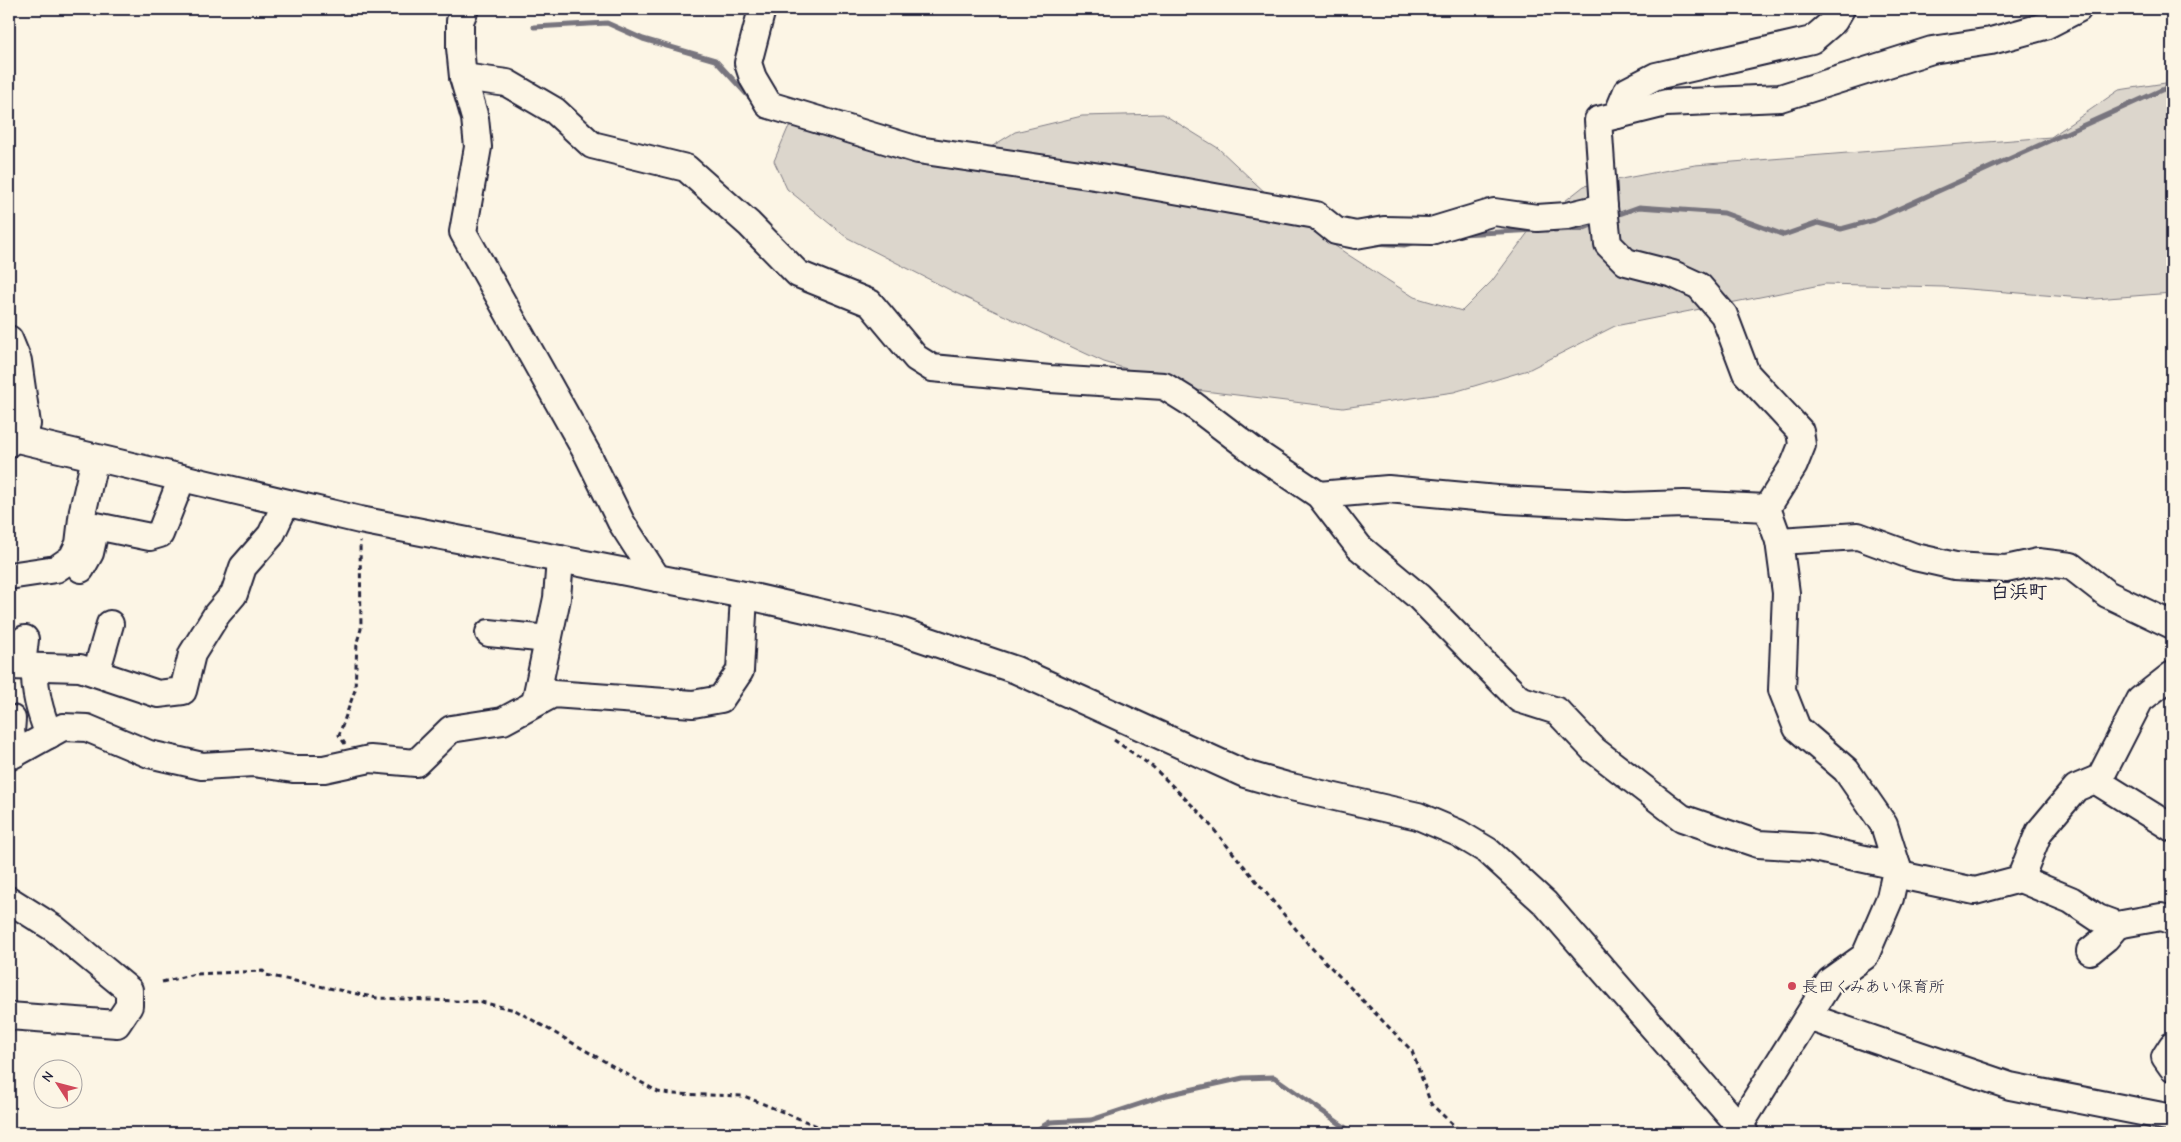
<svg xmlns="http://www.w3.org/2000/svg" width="2181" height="1142" viewBox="0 0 2181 1142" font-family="'Comic Neue','Klee One',sans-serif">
<rect width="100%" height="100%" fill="#fcf5e5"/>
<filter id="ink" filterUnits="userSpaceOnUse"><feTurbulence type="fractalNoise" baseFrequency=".02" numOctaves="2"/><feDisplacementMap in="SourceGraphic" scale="10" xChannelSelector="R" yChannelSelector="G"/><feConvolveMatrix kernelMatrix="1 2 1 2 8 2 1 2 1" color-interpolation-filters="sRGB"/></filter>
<g filter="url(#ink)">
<!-- green -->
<polygon fill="#dcd6cc" stroke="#7f7c84" points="2172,82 2172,293 2095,299 1943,287 1825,284 1615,326 1528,370 1454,392 1343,408 1196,390 1104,362 960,295 846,237 787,189 774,161 788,128 818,117 967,162 1015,132 1082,116 1163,114 1218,148 1287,213 1350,256 1414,297 1462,311 1492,281 1532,227 1584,186 1695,165 2051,137 2119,90"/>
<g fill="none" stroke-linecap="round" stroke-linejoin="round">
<!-- stream -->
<g stroke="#78757e" stroke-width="5">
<polyline points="534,27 607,23 643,39 715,60 752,100"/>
<polyline points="1614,216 1639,207 1724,213 1784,235 1818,223 1841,229 1874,220 2166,88 2172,80"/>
<polyline points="1554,230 1582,229 1599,222"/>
<polyline points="1461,234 1538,230"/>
<polyline points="1375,243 1404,245 1416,242"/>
<polyline points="1032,1133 1050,1122 1091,1120 1167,1095 1243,1078 1274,1077 1353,1133"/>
</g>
<!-- minor casing -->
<g stroke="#22223b" stroke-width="30">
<g id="minor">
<polyline points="465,9 460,21 460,48 463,77 475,118 478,147 463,232 588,455 621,522 657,578"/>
<polyline points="762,9 748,63 753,78 769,105 918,150 1101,177 1316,215 1336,231 1356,235 1384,230 1431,231 1494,212 1537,218 1567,216 1604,207"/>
<polyline points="463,77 507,83 555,111 592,145 686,168 749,224 798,274 870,303 916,358 932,368 1050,379 1164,386 1188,401 1255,452 1319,495 1359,547 1419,597 1519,699 1557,711 1594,750 1682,818 1758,844 1809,847 1897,866"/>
<polyline points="1617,115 1627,91 1656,76 1812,40 1834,21 1841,9"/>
<polyline points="9,339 18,361 27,424 9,443"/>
<polyline points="9,437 360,520 744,595 897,630 1016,670 1245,774 1287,786 1418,816 1458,833 1488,851 1545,903 1745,1133"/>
<polyline points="1319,495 1388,489 1508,500 1626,506 1684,504 1767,508 1779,541 1858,536 1915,557 1955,566 2006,569 2038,562 2071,566 2107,594 2172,625"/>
<polyline points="1767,508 1794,465 1802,445 1800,431 1746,373 1724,315 1699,286 1673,274 1626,262 1608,244 1604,207 1598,120 1666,103 1780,98 1932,50 1991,41 2045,26 2078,9"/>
<polyline points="81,569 90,553 96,526 150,537 160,534 182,478"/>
<polyline points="9,576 56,569 72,558 79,544 83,510 95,458"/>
<polyline points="489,633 548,639"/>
<polyline points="9,666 80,668 158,694 183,691 192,654 217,614 234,594 243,567 271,535 286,503"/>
<polyline points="22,666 25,639"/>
<path d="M35 667C34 692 40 712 49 735"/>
<polyline points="96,673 110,624"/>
<polyline points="535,703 557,598 560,559"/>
<polyline points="12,719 11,732 16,753"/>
<polyline points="9,757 63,727 87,728 149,754 202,766 253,763 293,769 324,769 370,759 416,763 451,729 503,721 553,694 693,704 721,699 740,671 744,595"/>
<polyline points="2098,782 2140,700 2172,675"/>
<polyline points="1895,874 1975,891 2020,879 2071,900 2098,918 2117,925 2161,917 2172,921"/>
<polyline points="2020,879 2039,832 2076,788 2095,780 2172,828"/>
<polyline points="9,900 55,929 129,990 129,1006 117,1024 9,1016"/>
<polyline points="2090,951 2106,938 2117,925"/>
<polyline points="1808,1017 2010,1086 2172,1118"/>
<polyline points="2172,1046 2165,1057 2172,1067"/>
<polyline points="1738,1128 1830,981 1865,956 1890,898 1897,866 1884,825 1846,770 1797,728 1782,690 1786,593 1779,541"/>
</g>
</g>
<!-- path -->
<g stroke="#22223b" stroke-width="3" stroke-dasharray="5 4" stroke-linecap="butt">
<polyline points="1114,740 1153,767 1201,814 1309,945 1412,1051 1431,1104 1462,1133"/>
<polyline points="345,744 339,735 355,690 357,642 361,629 360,541"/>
<polyline points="162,982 195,974 263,971 266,975 377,998 481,1002 515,1010 658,1092 672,1094 744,1096 834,1133"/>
</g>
<!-- minor -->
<use href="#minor" stroke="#fcf5e5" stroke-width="26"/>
</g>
</g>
<!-- markers -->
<circle fill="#d1495b" stroke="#fcf5e5" stroke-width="2" cx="1792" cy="986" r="5"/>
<g text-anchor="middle" stroke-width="4.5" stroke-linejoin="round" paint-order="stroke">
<!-- poi labels -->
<g font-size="16" fill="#22223b" stroke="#fcf5e5" text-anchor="start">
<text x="1802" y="992">長田くみあい保育所</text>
</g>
<!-- quarter labels -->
<g font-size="19" font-weight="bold" fill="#22223b" stroke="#fcf5e5">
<text x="2019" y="598">白浜町</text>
</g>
</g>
<!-- margin -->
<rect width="2181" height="1142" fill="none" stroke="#fcf5e5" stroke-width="30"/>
<rect x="15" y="15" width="2151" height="1112" fill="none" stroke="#22223b" stroke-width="2" filter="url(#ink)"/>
<!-- north arrow -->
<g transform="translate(58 1084) rotate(306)"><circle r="24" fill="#fcf5e5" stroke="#a5a1a1"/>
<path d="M0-4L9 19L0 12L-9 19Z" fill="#d1495b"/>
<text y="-8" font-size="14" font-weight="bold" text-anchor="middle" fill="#22223b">N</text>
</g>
</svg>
